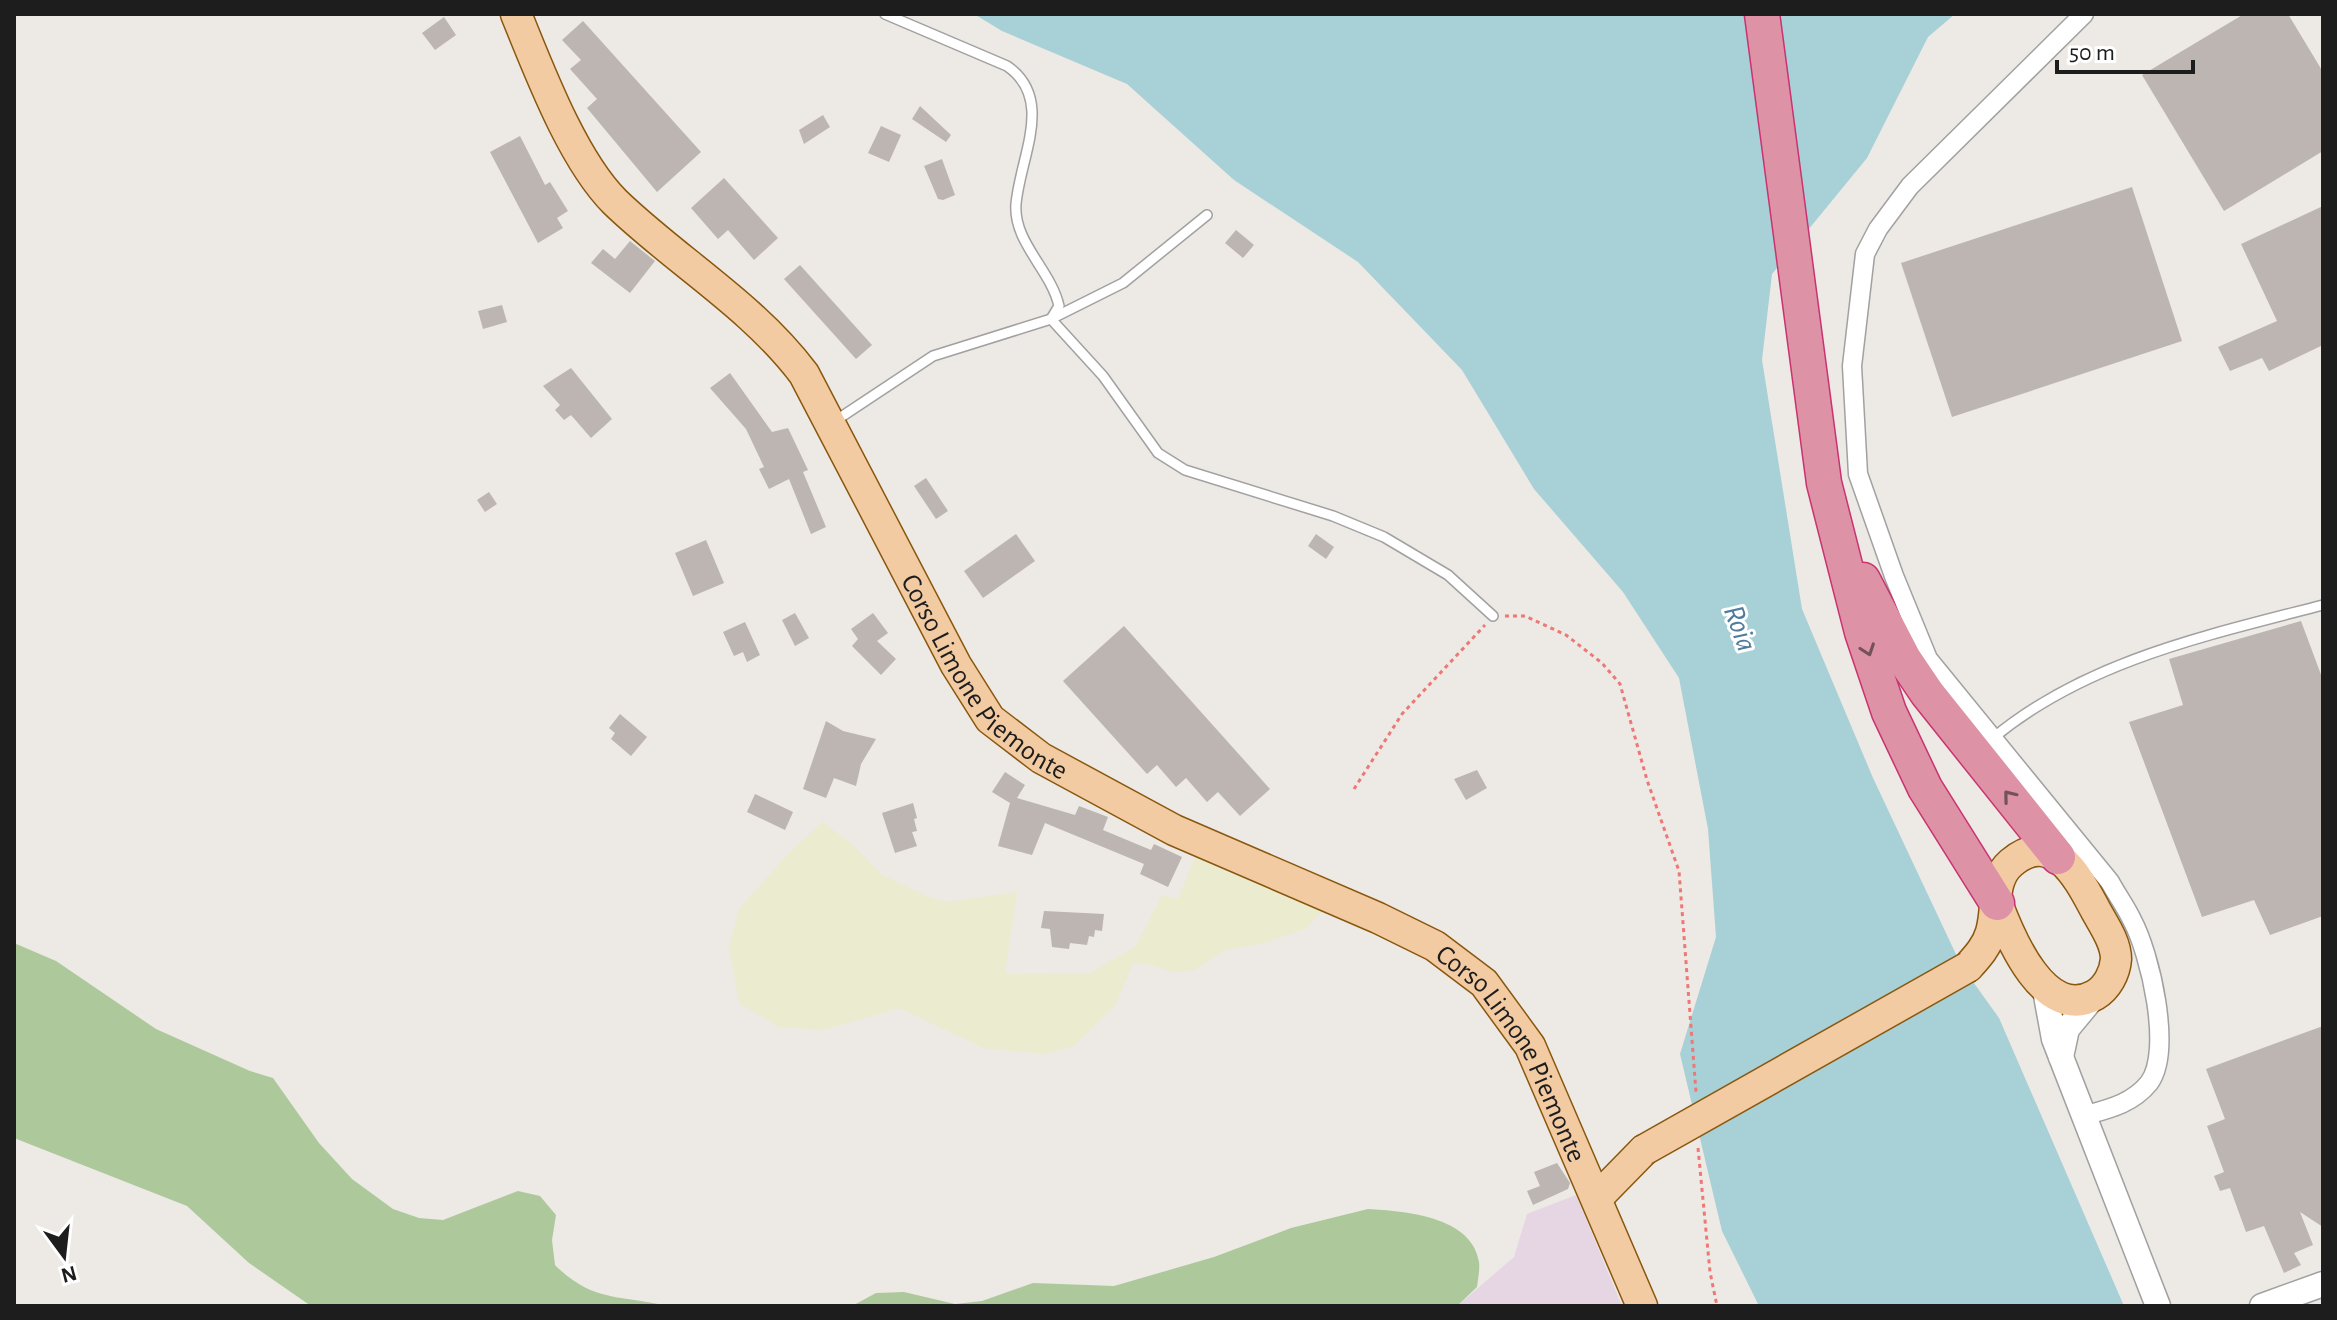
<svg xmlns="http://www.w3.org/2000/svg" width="2337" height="1320" viewBox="0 0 2337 1320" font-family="'Alegreya Sans',sans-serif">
<rect width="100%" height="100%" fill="#ede9e4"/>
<!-- industrial -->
<polygon fill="#e6d6e4" points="1576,1195 1622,1306 1457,1306 1514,1257 1527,1214"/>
<!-- farmland -->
<polygon fill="#ebebd0" points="822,822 851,843 881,874 926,896 946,902 1017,892 1005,974 1090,973 1136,946 1162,895 1178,899 1199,848 1285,886 1322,911 1307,928 1261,944 1225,950 1195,970 1174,972 1143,963 1133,964 1115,1006 1074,1046 1046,1054 984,1048 900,1008 823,1030 779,1027 739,1003 729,947 739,909 785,857"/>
<!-- forest -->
<g fill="#adc99c">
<path d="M14 943 56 961 156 1029 250 1071 273 1078 319 1143 352 1179 393 1209 419 1218 443 1220 518 1191 540 1196 556 1215 552 1240 555 1265C592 1302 619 1295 668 1306H311L249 1263 187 1206 14 1138Z"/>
<path d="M1368 1209C1404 1211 1472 1216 1479 1262 1480 1269 1478 1279 1477 1287L1457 1306H852L876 1293 904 1292 955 1304 982 1301 1033 1283 1114 1286 1214 1257 1291 1228Z"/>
</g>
<!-- water -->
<polygon fill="#a8d0d7" points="974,14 1955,14 1928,37 1867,158 1772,274 1762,360 1802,609 1873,778 1961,965 1999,1018 2124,1306 1759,1306 1722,1231 1680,1054 1716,937 1708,829 1679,678 1623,592 1534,489 1462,370 1358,262 1234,180 1127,84 1002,31"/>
<!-- building -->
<g fill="#bdb5b1">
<polygon points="2244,14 2288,14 2323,72 2323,151 2224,211 2142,75"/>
<polygon points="444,17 456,35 435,50 422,33"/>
<polygon points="583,21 701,152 657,192 587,108 597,99 570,69 581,60 562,40"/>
<polygon points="920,106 951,135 946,142 912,119"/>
<polygon points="823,115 830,127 804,144 799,130"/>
<polygon points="881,126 901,135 889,162 868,153"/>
<polygon points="520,136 545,185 550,182 568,211 557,218 563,228 538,243 490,152"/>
<polygon points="942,159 955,195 943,200 938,199 924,166"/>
<polygon points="724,178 778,238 754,260 728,230 718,239 691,208"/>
<polygon points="2132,187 2182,341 1952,417 1901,263"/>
<polygon points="2323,206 2323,345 2269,371 2262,358 2230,371 2218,347 2277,321 2241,244"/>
<polygon points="1236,230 1254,245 1243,258 1225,243"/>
<polygon points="630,241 655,261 630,293 591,263 603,249 615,259"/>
<polygon points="800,265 872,345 856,359 784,279"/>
<polygon points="502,305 507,322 483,329 478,311"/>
<polygon points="571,368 612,419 591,438 571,415 564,420 555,410 560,405 543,386"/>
<polygon points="730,373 772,432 788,428 808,470 803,472 826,527 811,534 789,479 769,489 759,469 764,467 746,429 710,388"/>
<polygon points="926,478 948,511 936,519 914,486"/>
<polygon points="489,492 497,504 485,512 477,500"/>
<polygon points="1016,534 1035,561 983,598 964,571"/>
<polygon points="1316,534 1334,547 1326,559 1308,546"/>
<polygon points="706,540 724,583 693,596 675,553"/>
<polygon points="795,613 809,638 795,646 782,620"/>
<polygon points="873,613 888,633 877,641 896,659 881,675 852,646 858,639 851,629"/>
<polygon points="2301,621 2323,680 2323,916 2270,935 2254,900 2202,917 2129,722 2183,705 2169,659"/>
<polygon points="745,622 760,655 747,662 743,652 734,656 723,632"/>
<polygon points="1124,626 1270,789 1240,816 1218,792 1207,802 1186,778 1176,787 1157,765 1147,774 1063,681"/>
<polygon points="620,714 647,737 631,756 611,739 615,733 609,728"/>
<polygon points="826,721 843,731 876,739 861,764 856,786 834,778 826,798 803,789"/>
<polygon points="1477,770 1487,788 1466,800 1454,779"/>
<polygon points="1005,772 1025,785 1017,798 1075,815 1079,806 1108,817 1103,830 1151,850 1154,844 1182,857 1168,887 1140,874 1144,864 1045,823 1032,855 998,846 1010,803 992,792"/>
<polygon points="755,794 793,812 785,830 747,812"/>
<polygon points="913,803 917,818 914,819 917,831 912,832 917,846 895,853 882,813"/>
<polygon points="1044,911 1104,914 1102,931 1095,930 1094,937 1089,936 1087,945 1070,943 1069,949 1052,947 1050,929 1041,928"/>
<polygon points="2323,1026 2323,1227 2300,1212 2313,1245 2294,1253 2301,1265 2284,1273 2264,1226 2246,1232 2230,1188 2220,1191 2214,1176 2224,1172 2207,1126 2225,1119 2206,1069"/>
<polygon points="1557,1163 1570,1183 1568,1189 1533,1205 1527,1191 1540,1186 1534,1172"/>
</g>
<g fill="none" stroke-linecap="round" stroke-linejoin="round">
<!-- service casing -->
<g stroke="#a1a1a1" stroke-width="12">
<g id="service">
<path d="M885 14 1007 66C1055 99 1020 157 1016 204 1013 242 1051 270 1059 306L1051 319 1103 376 1158 453 1185 470 1333 516 1384 537 1448 575 1493 616"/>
<polyline points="835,421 933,356 1051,319 1123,283 1207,215"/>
<path d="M1992 739C2085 661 2208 635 2323 605"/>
</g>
</g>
<!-- minor casing -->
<g stroke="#a1a1a1" stroke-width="21">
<path id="minor" d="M2083 1116C2108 1109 2132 1104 2149 1083 2173 1051 2150 953 2132 920 2126 907 2117 895 2110 882L1928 659 1894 576 1858 474 1852 366 1865 254 1878 229 1910 186 2084 14"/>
</g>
<!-- tertiary casing -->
<g stroke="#a1a1a1" stroke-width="27">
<g id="tertiary">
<polyline points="2045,990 2054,1039 2158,1306"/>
<polyline points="2061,1057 2067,1029 2096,994"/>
<polyline points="2262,1306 2323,1284"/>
</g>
</g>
<!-- primary casing -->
<g stroke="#89570d" stroke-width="33">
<g id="primary">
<path id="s1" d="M516 14C539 70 572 159 615 202 676 261 752 305 804 374L956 665 990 719 1041 758 1174 830 1378 918 1435 946 1484 983 1530 1046 1642 1306"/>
<path d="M1968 967C1978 956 1987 946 1991 932 1998 909 1991 880 2011 863 2053 827 2079 879 2095 909 2103 924 2116 942 2116 959 2115 973 2107 988 2095 995 2045 1023 2010 938 1997 903"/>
<polyline points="1598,1197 1644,1150"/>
</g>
</g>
<!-- motorway casing -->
<g stroke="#c93371" stroke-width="37">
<g id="motorway">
<polyline points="1762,14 1824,483 1862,632 1889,712 1925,788 1997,903"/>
<polyline points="1863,580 1904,659 1927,693 2058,857"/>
</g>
</g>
<!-- path -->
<g stroke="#ed7875" stroke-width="3" stroke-dasharray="4 4" stroke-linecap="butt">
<polyline points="1505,616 1525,616 1566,635 1602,663 1620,684 1647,780 1679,871 1696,1092"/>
<polyline points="1354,789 1402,714 1485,625"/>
<polyline points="1698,1148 1710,1272 1717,1306"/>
</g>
<!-- service -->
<use href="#service" stroke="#fff" stroke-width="9"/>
<!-- minor -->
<use href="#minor" stroke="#fff" stroke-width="18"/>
<!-- tertiary -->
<use href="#tertiary" stroke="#fff" stroke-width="24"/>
<!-- primary -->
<use href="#primary" stroke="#f3cba3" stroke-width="30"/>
<!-- motorway -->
<use href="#motorway" stroke="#de92a6" stroke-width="34"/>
<!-- primary-bridge casing -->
<g stroke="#89570d" stroke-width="33" stroke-linecap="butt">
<polyline id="primary-bridge" points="1644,1150 1968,967"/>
</g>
<!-- primary-bridge -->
<use href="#primary-bridge" stroke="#f3cba3" stroke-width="30"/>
</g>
<!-- one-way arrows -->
<defs><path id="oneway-chevron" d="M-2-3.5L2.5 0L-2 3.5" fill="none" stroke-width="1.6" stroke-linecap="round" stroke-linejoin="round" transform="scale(2)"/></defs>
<g stroke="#74525b">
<use href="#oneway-chevron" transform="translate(1868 650) rotate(71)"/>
<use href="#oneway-chevron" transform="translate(2009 796) rotate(-129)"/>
</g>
<g text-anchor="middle" stroke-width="6" stroke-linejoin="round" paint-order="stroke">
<!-- street labels -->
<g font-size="28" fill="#1d1d1d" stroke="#fff">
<text dy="10" stroke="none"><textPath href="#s1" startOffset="826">Corso Limone Piemonte</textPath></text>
<text dy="10" stroke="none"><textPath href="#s1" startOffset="1498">Corso Limone Piemonte</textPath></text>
</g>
<!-- water labels -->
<g font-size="30" font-style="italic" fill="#4f7b9d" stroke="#fff">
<text transform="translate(1741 628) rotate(70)" y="10">Roia</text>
</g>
</g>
<!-- border -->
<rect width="2337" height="1320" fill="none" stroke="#1d1d1d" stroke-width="32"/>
<!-- north arrow -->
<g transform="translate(64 1256) rotate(165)" stroke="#ffffff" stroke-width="6" paint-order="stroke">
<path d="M0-6L14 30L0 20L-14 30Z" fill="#1d1d1d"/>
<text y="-12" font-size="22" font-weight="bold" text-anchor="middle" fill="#1d1d1d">N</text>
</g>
<!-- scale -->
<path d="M2057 60v12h136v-12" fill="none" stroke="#1d1d1d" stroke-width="4"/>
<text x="2069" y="60" font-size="24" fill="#1d1d1d" stroke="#ffffff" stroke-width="6" paint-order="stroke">50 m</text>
</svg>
